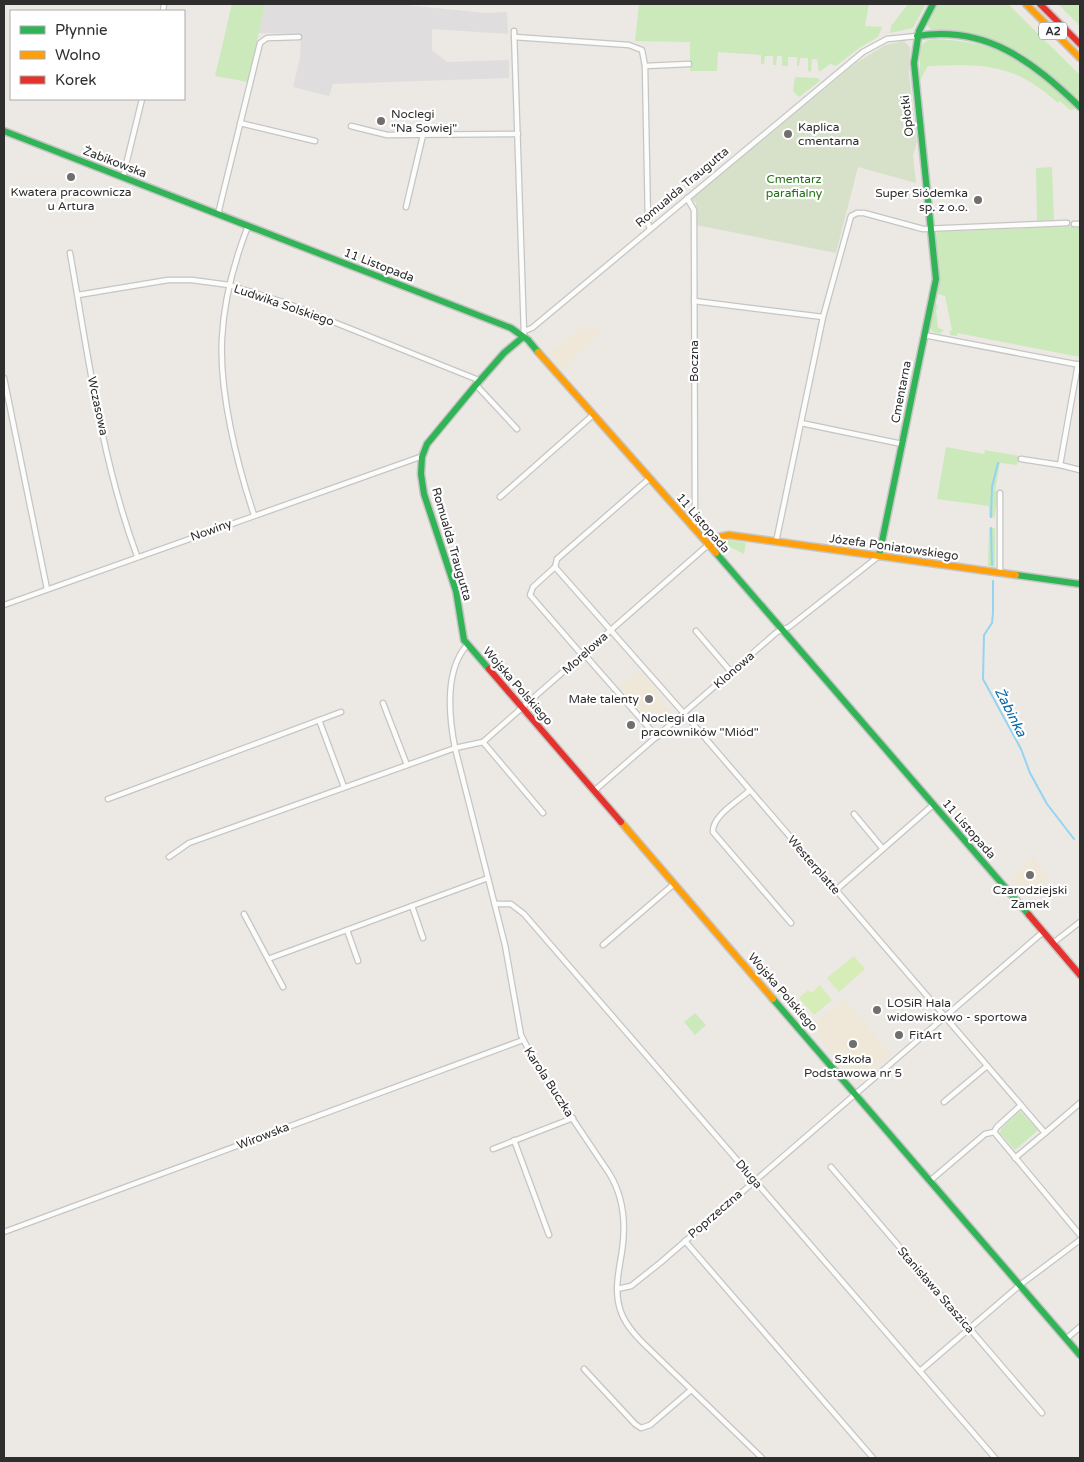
<svg xmlns="http://www.w3.org/2000/svg" width="1084" height="1462" viewBox="0 0 1084 1462" font-family="'Varela Round',sans-serif">
<rect width="100%" height="100%" fill="#ece9e4"/>
<!-- industrial -->
<polygon fill="#e0dddf" points="265,4 397,4 486,13 507,12 508,34 432,29 432,50 447,62 509,60 509,78 333,84 329,96 293,87 300,58 301,34 258,33"/>
<!-- education -->
<g fill="#efe8d8">
<polygon points="595,325 601,332 561,370 548,355 581,326 587,332"/>
<polygon points="640,670 660,692 656,696 674,714 666,722 660,715 651,723 620,687"/>
<polygon points="1034,857 1049,878 1031,894 1023,884 1018,888 1010,879"/>
<polygon points="844,999 870,1030 870,1033 873,1033 891,1054 858,1083 810,1027"/>
</g>
<!-- green -->
<g fill="#cbe9bb">
<polygon points="232,4 265,4 248,82 215,76"/>
<polygon points="639,4 869,4 865,26 882,27 878,37 859,48 836,66 830,64 819,72 817,59 812,59 811,72 808,71 808,58 800,58 799,66 797,66 797,57 788,57 788,66 782,66 782,56 777,56 776,65 773,65 773,56 765,56 764,64 761,64 761,55 718,52 717,71 690,71 690,42 635,41"/>
<polygon points="908,4 926,4 913,28 890,33 891,26"/>
<path d="M938 4H1008L1080 75V104C1027 53 1009 35 933 33L926 23Z"/>
<polygon points="1058,4 1080,4 1080,27 1078,24"/>
<path d="M932 39C984 41 1016 51 1053 88 1060 94 1070 101 1075 109L1070 110 1060 101 1058 103C1014 63 984 64 928 66L920 80V47L926 41Z"/>
<polygon points="795,77 818,78 820,81 799,97 793,91"/>
<polygon points="1052,167 1054,220 1037,221 1036,168"/>
<polygon points="1080,226 1080,357 957,333 957,336 950,335 950,331 952,330 945,296 937,294 939,276 935,236 937,232"/>
<polygon points="935,301 938,309 936,309 938,328 944,330 940,334 933,332 930,328"/>
<polygon points="946,447 984,454 985,450 1019,456 1017,465 1000,463 995,491 999,492 994,518 989,517 989,506 937,499"/>
<polygon points="989,528 995,528 995,567 988,566"/>
<polygon points="729,540 746,543 744,554 730,547 718,544"/>
<polygon points="695,1013 706,1025 695,1035 684,1022"/>
<polygon points="1020,1111 1038,1130 1015,1150 1000,1133 1001,1129"/>
</g>
<!-- cemetery -->
<polygon fill="#d7e1ca" points="904,41 910,47 909,73 917,142 913,156 916,183 858,167 836,253 696,225 696,203 691,199 856,63 885,45"/>
<!-- pitch -->
<g fill="#d7edb8">
<polygon points="854,956 865,969 839,992 827,978"/>
<polygon points="820,985 832,1000 814,1015 799,998 808,990 811,993"/>
</g>
<g fill="none" stroke-linecap="round" stroke-linejoin="round">
<!-- stream -->
<g stroke="#93d4f2" stroke-width="2">
<polyline points="991,517 992,487 998,463"/>
<polyline points="991,528 992,565"/>
<polyline points="993,581 993,613 992,623 984,635 983,679 1021,749 1030,773 1047,804 1074,839"/>
</g>
<!-- street casing -->
<g stroke="#c5c5c5" stroke-width="7">
<g id="street">
<polyline points="163,11 164,4"/>
<polyline points="514,31 524,334"/>
<polyline points="514,37 629,45 642,50 645,66 648,223 650,229"/>
<polyline points="645,66 689,64"/>
<polyline points="240,123 315,141"/>
<polyline points="351,126 387,135 518,134"/>
<polyline points="123,177 142,99"/>
<polyline points="687,198 694,210 695,520 692,526"/>
<polyline points="406,207 423,135"/>
<polyline points="218,214 260,43 267,38 299,37"/>
<polyline points="1074,224 1080,224"/>
<path d="M248 226C234 262 224 298 222 338 219 392 237 464 254 515"/>
<path d="M70 253C88 354 101 459 137 556"/>
<polyline points="78,295 168,280 192,280 229,285 286,303 481,381"/>
<polyline points="694,301 823,317"/>
<polyline points="524,331 532,328 863,52 887,39 917,36"/>
<polyline points="924,335 1080,365"/>
<polyline points="1078,364 1060,465 1080,470"/>
<polyline points="4,378 47,589"/>
<polyline points="477,386 517,429"/>
<polyline points="801,423 902,444"/>
<polyline points="1021,459 1060,465"/>
<polyline points="500,497 593,415"/>
<polyline points="776,542 823,317 851,216 857,213 864,213 923,229 1067,223"/>
<polyline points="555,567 688,718 1045,1133 1015,1158"/>
<polyline points="555,567 557,559 650,478"/>
<polyline points="555,567 533,587 530,595 583,656"/>
<polyline points="1000,573 1000,493"/>
<polyline points="4,605 420,457"/>
<polyline points="696,631 731,672"/>
<path d="M467 645C444 671 449 717 455 748L505 945 521 1035 537 1066 609 1173C624 1197 626 1224 622 1251 619 1270 614 1290 620 1309 624 1323 634 1334 644 1344L762 1458"/>
<polyline points="584,654 657,737"/>
<polyline points="383,703 407,765"/>
<polyline points="319,720 344,787"/>
<polyline points="483,742 543,813"/>
<polyline points="594,791 777,632 789,627 879,556"/>
<path d="M749 791C738 801 712 816 713 832L791 923"/>
<polyline points="108,799 341,712"/>
<polyline points="854,814 883,849"/>
<polyline points="169,857 189,843 455,748 483,742 708,545"/>
<polyline points="836,890 933,805"/>
<polyline points="495,904 511,904 524,914 995,1458"/>
<polyline points="412,906 423,938"/>
<polyline points="244,914 283,987"/>
<polyline points="347,930 358,961"/>
<polyline points="1053,943 1080,922"/>
<polyline points="603,945 674,884"/>
<polyline points="268,959 488,878"/>
<polyline points="944,1102 987,1066"/>
<polyline points="994,1132 1080,1235"/>
<polyline points="994,1132 997,1127 1021,1105"/>
<polyline points="1045,1133 1080,1103"/>
<polyline points="514,1140 549,1235"/>
<polyline points="493,1149 573,1118"/>
<polyline points="831,1167 1042,1413"/>
<polyline points="931,1180 985,1134 994,1132"/>
<polyline points="4,1232 523,1040"/>
<polyline points="685,1241 873,1458"/>
<polyline points="617,1289 631,1286 660,1263 1043,932"/>
<polyline points="1066,1339 1080,1327"/>
<polyline points="584,1369 635,1424 641,1428 650,1425 691,1390"/>
<polyline points="920,1371 1020,1285 1080,1240"/>
</g>
</g>
<!-- fast casing -->
<g stroke="#c5c5c5" stroke-width="9">
<g id="fast">
<path d="M917 36C987 25 1033 62 1080 107"/>
<polyline points="4,131 511,328 528,340 538,352"/>
<polyline points="716,553 1029,915"/>
<polyline points="879,556 936,279 914,63 919,31 933,4"/>
<polyline points="1016,575 1080,584"/>
<polyline points="489,669 464,640 456,591 424,494 421,474 422,457 427,444 475,386 504,353 523,337"/>
<polyline points="773,999 1080,1355"/>
</g>
</g>
<!-- slow casing -->
<g stroke="#c5c5c5" stroke-width="9">
<g id="slow">
<polyline points="1026,4 1080,58"/>
<polyline points="538,352 716,553"/>
<polyline points="708,545 719,537 729,535 1016,575"/>
<polyline points="621,822 773,999"/>
</g>
</g>
<!-- jam casing -->
<g stroke="#c5c5c5" stroke-width="9">
<g id="jam">
<polyline points="1040,4 1080,44"/>
<polyline points="489,669 621,822"/>
<polyline points="1029,915 1080,975"/>
</g>
</g>
<!-- street -->
<use href="#street" stroke="#fcfcfb" stroke-width="4.5"/>
<!-- fast -->
<use href="#fast" stroke="#30b455" stroke-width="6"/>
<!-- slow -->
<use href="#slow" stroke="#ff9f0a" stroke-width="6"/>
<!-- jam -->
<use href="#jam" stroke="#e5322d" stroke-width="6"/>
</g>
<!-- markers -->
<g fill="#706f6e" stroke="#fff" stroke-width="2">
<circle cx="381" cy="121" r="5"/>
<circle cx="788" cy="134" r="5"/>
<circle cx="71" cy="177" r="5"/>
<circle cx="978" cy="200" r="5"/>
<circle cx="649" cy="699" r="5"/>
<circle cx="631" cy="725" r="5"/>
<circle cx="1030" cy="875" r="5"/>
<circle cx="877" cy="1010" r="5"/>
<circle cx="899" cy="1035" r="5"/>
<circle cx="853" cy="1044" r="5"/>
</g>
<g text-anchor="middle" stroke-width="4.5" stroke-linejoin="round" paint-order="stroke">
<!-- shield labels -->
<rect fill="#fff" stroke="#6d6d6d" stroke-width="1" x="1039" y="22.5" width="28" height="17" rx="4"/>
<g font-size="11" font-weight="bold" fill="#2e2e2e">
<text x="1053" y="35">A2</text>
</g>
<!-- poi labels -->
<g font-size="12" fill="#2e2e2e" stroke="#fff" text-anchor="start">
<text x="391" y="118">Noclegi<tspan x="391" dy="14">"Na Sowiej"</tspan></text>
<text x="798" y="131">Kaplica<tspan x="798" dy="14">cmentarna</tspan></text>
<text x="71" y="196" text-anchor="middle">Kwatera pracownicza<tspan x="71" dy="14">u Artura</tspan></text>
<text x="968" y="197" text-anchor="end">Super Siódemka<tspan x="968" dy="14">sp. z o.o.</tspan></text>
<text x="639" y="703" text-anchor="end">Małe talenty</text>
<text x="641" y="722">Noclegi dla<tspan x="641" dy="14">pracowników "Miód"</tspan></text>
<text x="1030" y="894" text-anchor="middle">Czarodziejski<tspan x="1030" dy="14">Zamek</tspan></text>
<text x="887" y="1007">LOSiR Hala<tspan x="887" dy="14">widowiskowo - sportowa</tspan></text>
<text x="909" y="1039">FitArt</text>
<text x="853" y="1063" text-anchor="middle">Szkoła<tspan x="853" dy="14">Podstawowa nr 5</tspan></text>
</g>
<!-- street labels -->
<g font-size="12" fill="#2e2e2e" stroke="#fff">
<text transform="translate(907 116) rotate(-96)" y="4">Opłotki</text>
<text transform="translate(115 162) rotate(21)" y="4">Żabikowska</text>
<text transform="translate(682 187) rotate(-40)" y="4">Romualda Traugutta</text>
<text transform="translate(379 265) rotate(21)" y="4">11 Listopada</text>
<text transform="translate(284 305) rotate(19)" y="4">Ludwika Solskiego</text>
<text transform="translate(694 361) rotate(-90)" y="4">Boczna</text>
<text transform="translate(901 392) rotate(-79)" y="4">Cmentarna</text>
<text transform="translate(98 406) rotate(78)" y="4">Wczasowa</text>
<text transform="translate(703 523) rotate(49)" y="4">11 Listopada</text>
<text transform="translate(211 530) rotate(-20)" y="4">Nowiny</text>
<text transform="translate(452 544) rotate(74)" y="4">Romualda Traugutta</text>
<text transform="translate(894 547) rotate(8)" y="4">Józefa Poniatowskiego</text>
<text transform="translate(585 653) rotate(-42)" y="4">Morelowa</text>
<text transform="translate(734 670) rotate(-41)" y="4">Klonowa</text>
<text transform="translate(518 686) rotate(49)" y="4">Wojska Polskiego</text>
<text transform="translate(969 829) rotate(49)" y="4">11 Listopada</text>
<text transform="translate(814 865) rotate(49)" y="4">Westerplatte</text>
<text transform="translate(783 992) rotate(49)" y="4">Wojska Polskiego</text>
<text transform="translate(549 1082) rotate(57)" y="4">Karola Buczka</text>
<text transform="translate(263 1136) rotate(-21)" y="4">Wirowska</text>
<text transform="translate(749 1174) rotate(49)" y="4">Długa</text>
<text transform="translate(715 1214) rotate(-41)" y="4">Poprzeczna</text>
<text transform="translate(936 1290) rotate(49)" y="4">Stanisława Staszica</text>
</g>
<!-- park labels -->
<g font-size="12" fill="#247316" stroke="#fff">
<text x="794" y="183">Cmentarz<tspan x="794" dy="14">parafialny</tspan></text>
</g>
<!-- water labels -->
<g font-size="14" font-style="italic" fill="#0469ac" stroke="#fff">
<text transform="translate(1011 712) rotate(63)" y="5">Żabinka</text>
</g>
</g>
<!-- border -->
<rect width="1084" height="1462" fill="none" stroke="#2e2e2e" stroke-width="10"/>
<!-- legend -->
<rect x="10" y="10" width="175" height="90" fill="#ffffff" stroke="#ababab"/>
<rect x="20" y="26" width="25" height="8" fill="#30b455" stroke="#ababab"/>
<text x="55" y="35" font-size="15" fill="#2e2e2e">Płynnie</text>
<rect x="20" y="51" width="25" height="8" fill="#ff9f0a" stroke="#ababab"/>
<text x="55" y="60" font-size="15" fill="#2e2e2e">Wolno</text>
<rect x="20" y="76" width="25" height="8" fill="#e5322d" stroke="#ababab"/>
<text x="55" y="85" font-size="15" fill="#2e2e2e">Korek</text>
</svg>
